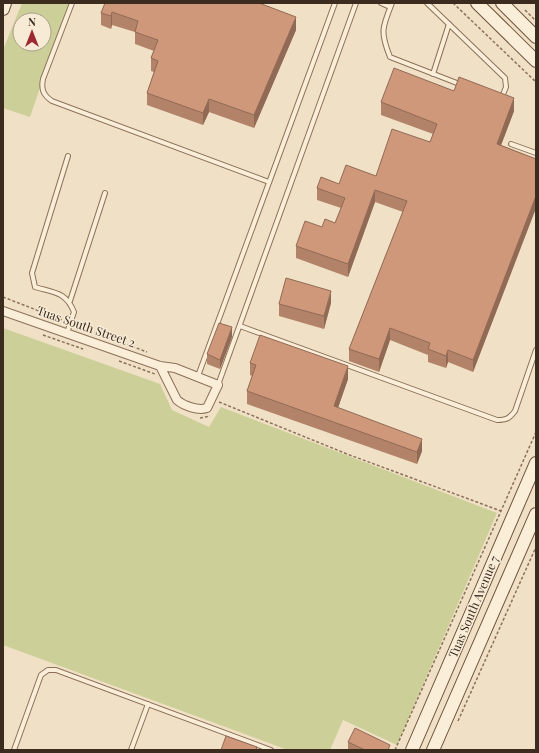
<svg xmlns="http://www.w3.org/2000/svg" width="539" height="753" viewBox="0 0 539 753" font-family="'Playfair Display',serif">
<rect width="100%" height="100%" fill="#f0e0c5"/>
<!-- green -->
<g fill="#cccf98" fill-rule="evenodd">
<path d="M22 3H69L30 117 3 108V50ZM20 20H44V44H20Z"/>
<polygon points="3,328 160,384 172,410 209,427 221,407 497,513 397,745 343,720 330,750 288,750 3,645"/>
</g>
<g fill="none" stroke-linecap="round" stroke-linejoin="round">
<!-- lane casing -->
<g stroke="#8c715a" stroke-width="6">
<g id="lane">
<path d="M72 3 43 79C41 89 43 95 52 101L269 182"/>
<polyline points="381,3 390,7"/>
<path d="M392 3C382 28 380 32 390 57L462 85"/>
<polyline points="427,3 505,78 506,87 502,97"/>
<polyline points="433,74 449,24"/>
<polyline points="511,144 536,153"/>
<polyline points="70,301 105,193"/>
<path d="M240 326 497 420C506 420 509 419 515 411L536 350"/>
<path d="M67 333 74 312C66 292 55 293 35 287L32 273 68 156"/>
<polyline points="198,376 335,3"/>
<polyline points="218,385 356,3"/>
<polyline points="14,750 41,675 48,670 56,670 271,750"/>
<polyline points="131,750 148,704"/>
</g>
</g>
<!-- street casing -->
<g stroke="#8c715a" stroke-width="10">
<path id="street" d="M3 311 160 366 175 368 218 385 207 408C198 411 184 406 177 400L160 366"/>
</g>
<!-- secondary casing -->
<g stroke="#6e523d" stroke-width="14">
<g id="secondary">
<polyline points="477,3 536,61"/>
<polyline points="502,3 536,37"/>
<polyline points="3,9 5,3"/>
<polyline points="412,750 536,463"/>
<polyline points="433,750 536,514"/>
</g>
</g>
<!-- path -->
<g stroke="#8c715a" stroke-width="1.5" stroke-dasharray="3 2" stroke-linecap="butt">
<polyline points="453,3 536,82"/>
<polyline points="525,10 536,21"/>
<polyline points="3,297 65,321"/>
<polyline points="76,325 147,352"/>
<polyline points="43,335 83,349"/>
<polyline points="119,361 155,374"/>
<polyline points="219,402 347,454 501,511"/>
<polyline points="200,418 210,416"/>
<polyline points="458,721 536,547"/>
<polyline points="395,750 536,432"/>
</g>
<!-- lane -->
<use href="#lane" stroke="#faeed9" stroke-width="4"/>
<!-- street -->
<use href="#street" stroke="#faeed9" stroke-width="8"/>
<!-- secondary -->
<use href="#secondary" stroke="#faeed9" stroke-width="12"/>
</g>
<!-- wall -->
<g fill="#b28369">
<polygon points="105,3 296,30 254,128 209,112 203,125 147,105 147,93 154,72 151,71 151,58 154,51 135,44 135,32 112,25 111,29 101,25 101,13"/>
<polygon points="454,91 514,111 501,145 536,159 536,208 473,372 448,362 446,368 428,362 428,355 390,340 379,372 349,361 349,349 403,212 375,202 348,277 296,258 296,246 322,227 335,223 341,208 317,200 317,188 376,176 430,142 433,134 381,115 381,102"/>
<polygon points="331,303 324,329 279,316 279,304"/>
<polygon points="232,337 220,369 207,364 207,354"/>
<polygon points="250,363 348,379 338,408 422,451 417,464 247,404 247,391 252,376 250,375"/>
<polygon points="348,742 390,750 348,750"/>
</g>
<!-- shaded-wall -->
<g fill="#916a55">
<polygon points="112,12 112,25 111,29 111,16"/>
<polygon points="296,17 296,30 254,128 254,115"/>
<polygon points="514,98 514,111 497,156 497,144"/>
<polygon points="209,99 209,112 203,125 203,113"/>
<polygon points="375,190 375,202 348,277 348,264"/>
<polygon points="536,196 536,208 473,372 473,360"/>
<polygon points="331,291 331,303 324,329 324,316"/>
<polygon points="232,327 232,337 220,369 220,360"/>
<polygon points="390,328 390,340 379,372 379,359"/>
<polygon points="448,350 448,362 446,368 446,356"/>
<polygon points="348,366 348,379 334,419 334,406"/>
<polygon points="422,439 422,451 417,464 417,452"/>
</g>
<!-- building -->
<g fill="#cf987a" stroke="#916a55">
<polygon points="105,3 259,3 296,17 254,115 209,99 203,113 147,93 158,61 151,58 158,40 135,32 138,21 112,12 111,16 101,13"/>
<polygon points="394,68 454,91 459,77 514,98 497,144 536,159 536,196 473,360 448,350 446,356 428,349 430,343 390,328 379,359 349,349 407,201 375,190 348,264 296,246 305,221 322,227 325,219 335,223 345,198 317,188 321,177 339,184 346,165 376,176 392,129 430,142 437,124 381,102"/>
<polygon points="286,278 331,291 324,316 279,304"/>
<polygon points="219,323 232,327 220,360 207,354"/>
<polygon points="260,335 348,366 334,406 422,439 417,452 247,391 256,365 250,363"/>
<polygon points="355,728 390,745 388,750 365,750 348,742"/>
<polygon points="226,736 257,747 256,750 221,750"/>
</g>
<g text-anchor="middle" stroke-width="3" stroke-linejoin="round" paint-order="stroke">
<!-- street labels -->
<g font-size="12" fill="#3c2b1f" stroke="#f7ebd5">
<text transform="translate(86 327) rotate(19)" y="4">Tuas South Street 2</text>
<text transform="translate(474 607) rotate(-67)" y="4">Tuas South Avenue 7</text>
</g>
</g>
<!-- border -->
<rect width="539" height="753" fill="none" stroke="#3c2b1f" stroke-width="8"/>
<!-- north arrow -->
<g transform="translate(32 32)"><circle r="19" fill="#f7ebd5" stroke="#ac9e8c"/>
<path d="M0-3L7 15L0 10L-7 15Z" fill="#9d2831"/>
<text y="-6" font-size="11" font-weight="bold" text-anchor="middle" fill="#3c2b1f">N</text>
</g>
</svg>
